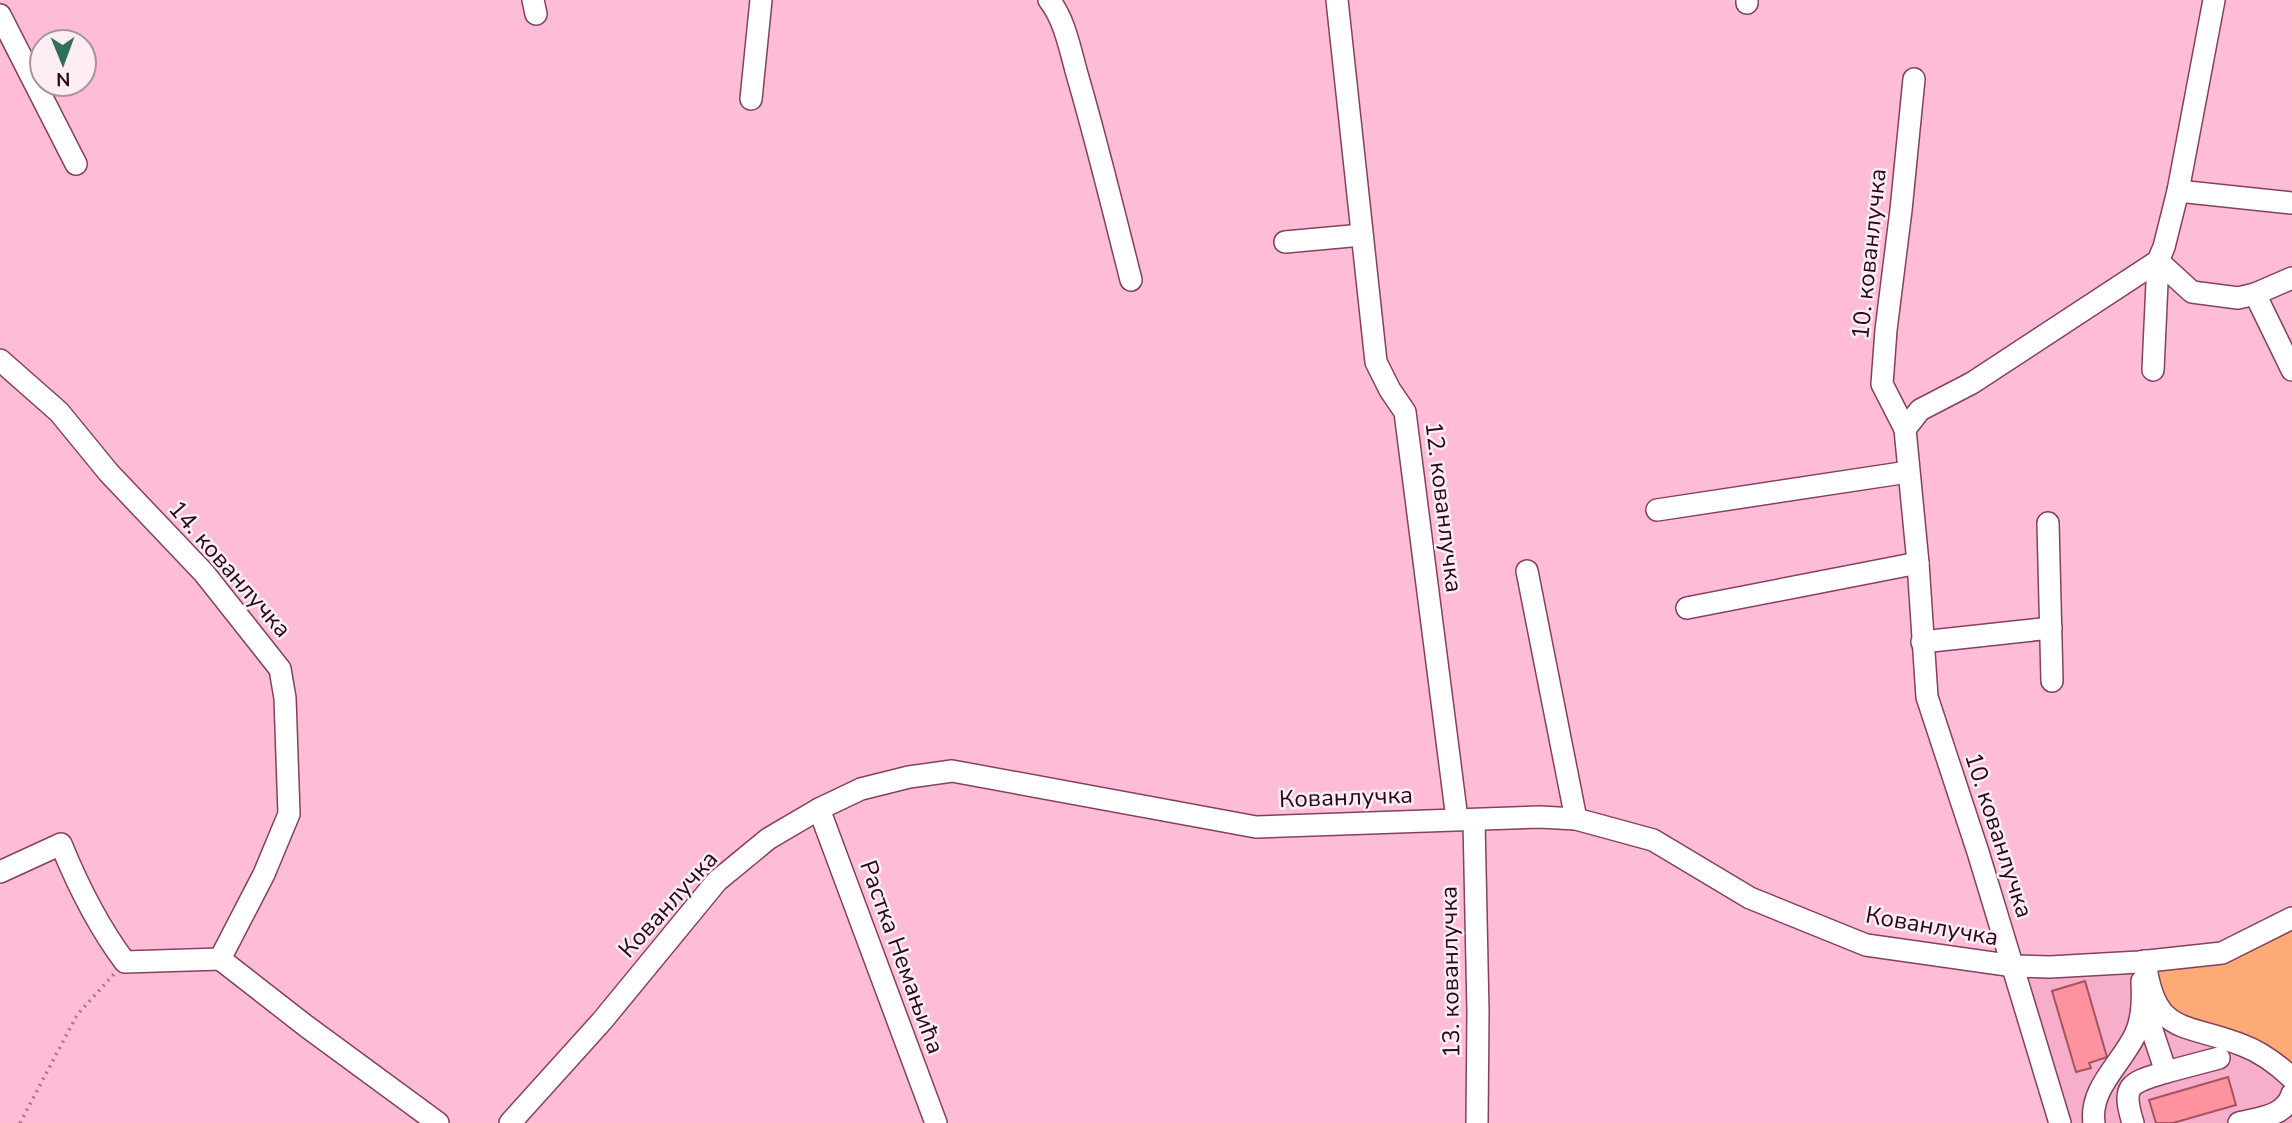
<svg xmlns="http://www.w3.org/2000/svg" width="2292" height="1123" viewBox="0 0 2292 1123" font-family="'Nunito Sans',sans-serif">
<rect width="100%" height="100%" fill="#febcd6"/>
<!-- built -->
<polygon fill="#f6aecb" points="2292,918 2292,1123 2060,1123 2014,966 2221,953"/>
<!-- green -->
<polygon fill="#fcab76" points="2292,918 2292,1078 2173,1023 2145,961 2222,953"/>
<!-- building -->
<g fill="#fe939f" stroke="#a3555f" stroke-width="2">
<polygon points="2085,981 2107,1057 2089,1063 2091,1068 2076,1072 2052,991"/>
<polygon points="2228,1077 2236,1105 2173,1123 2156,1123 2149,1100"/>
</g>
<g fill="none" stroke-linecap="round" stroke-linejoin="round">
<!-- minor casing -->
<g stroke="#85405f" stroke-width="24">
<g id="minor">
<polyline points="533,0 536,14"/>
<path d="M1049 0C1066 21 1071 55 1079 81 1098 147 1114 213 1131 280"/>
<polyline points="1337,0 1376,362 1390,390 1405,412 1457,819"/>
<polyline points="1747,3 1747,0"/>
<polyline points="0,15 76,164"/>
<polyline points="751,99 761,0"/>
<polyline points="2178,191 2292,203"/>
<polyline points="1285,242 1362,235"/>
<polyline points="2158,261 2192,292 2238,298 2255,294 2292,278"/>
<polyline points="2255,294 2292,370"/>
<polyline points="0,360 59,412 109,473 204,573 280,669 285,698 289,814 264,874 220,959 306,1026 438,1123"/>
<polyline points="2153,370 2158,261"/>
<polyline points="1905,429 1882,384 1886,330 1901,210 1914,79"/>
<polyline points="1657,510 1908,472"/>
<polyline points="2048,523 2052,681"/>
<polyline points="1527,571 1576,819"/>
<polyline points="1687,608 1918,563"/>
<polyline points="1922,642 2051,628"/>
<polyline points="819,809 936,1123"/>
<polyline points="1474,820 1478,1012 1477,1123"/>
<path d="M0 872 61 844C78 886 98 926 125 962L220 959"/>
<path d="M2145 961C2155 1037 2184 1022 2242 1045 2261 1052 2277 1064 2292 1078"/>
<polyline points="2143,1003 2166,1072 2219,1058"/>
<polyline points="510,1123 602,1021 717,881 768,839 819,809 861,789 909,777 952,771 1256,827 1540,817 1576,819 1653,840 1750,898 1866,945 2014,966 2050,967 2139,962 2222,953 2292,918"/>
<polyline points="2060,1123 1978,852 1927,697 1918,563 1905,429 1920,410 1972,383 2158,261 2164,247 2178,191 2214,0"/>
<path d="M2094 1123C2089 1089 2121 1064 2135 1035 2143 1019 2143 999 2142 981"/>
<path d="M2133 1123C2121 1084 2130 1083 2166 1072"/>
<path d="M2239 1123C2259 1118 2286 1116 2292 1094"/>
</g>
</g>
<!-- path -->
<polyline stroke="#aa768c" stroke-width="3.5" stroke-dasharray="2 5" stroke-linecap="butt" points="20,1123 77,1015 114,974"/>
<!-- minor -->
<use href="#minor" stroke="#fff" stroke-width="21"/>
</g>
<g text-anchor="middle" stroke-width="5" stroke-linejoin="round" paint-order="stroke">
<!-- street labels -->
<g font-size="24" fill="#260917" stroke="#ffedf4">
<text transform="translate(1869 254) rotate(-84)" y="8">10. кованлучка</text>
<text transform="translate(1444 507) rotate(83)" y="8">12. кованлучка</text>
<text transform="translate(230 569) rotate(49)" y="8">14. кованлучка</text>
<text transform="translate(1346 797) rotate(-2)" y="8">Кованлучка</text>
<text transform="translate(1999 835) rotate(72)" y="8">10. кованлучка</text>
<text transform="translate(668 904) rotate(-48)" y="8">Кованлучка</text>
<text transform="translate(1932 926) rotate(10)" y="8">Кованлучка</text>
<text transform="translate(902 957) rotate(70)" y="8">Растка Немањића</text>
<text transform="translate(1450 972) rotate(-91)" y="8">13. кованлучка</text>
</g>
</g>
<!-- north arrow -->
<g transform="translate(63 63) rotate(179)"><circle r="33" fill="#ffedf4" stroke="#a8929c" stroke-width="2"/>
<path d="M0-5L12 26L0 18L-12 26Z" fill="#2f6f5e"/>
<text y="-10" font-size="19" font-weight="bold" text-anchor="middle" fill="#260917">N</text>
</g>
</svg>
